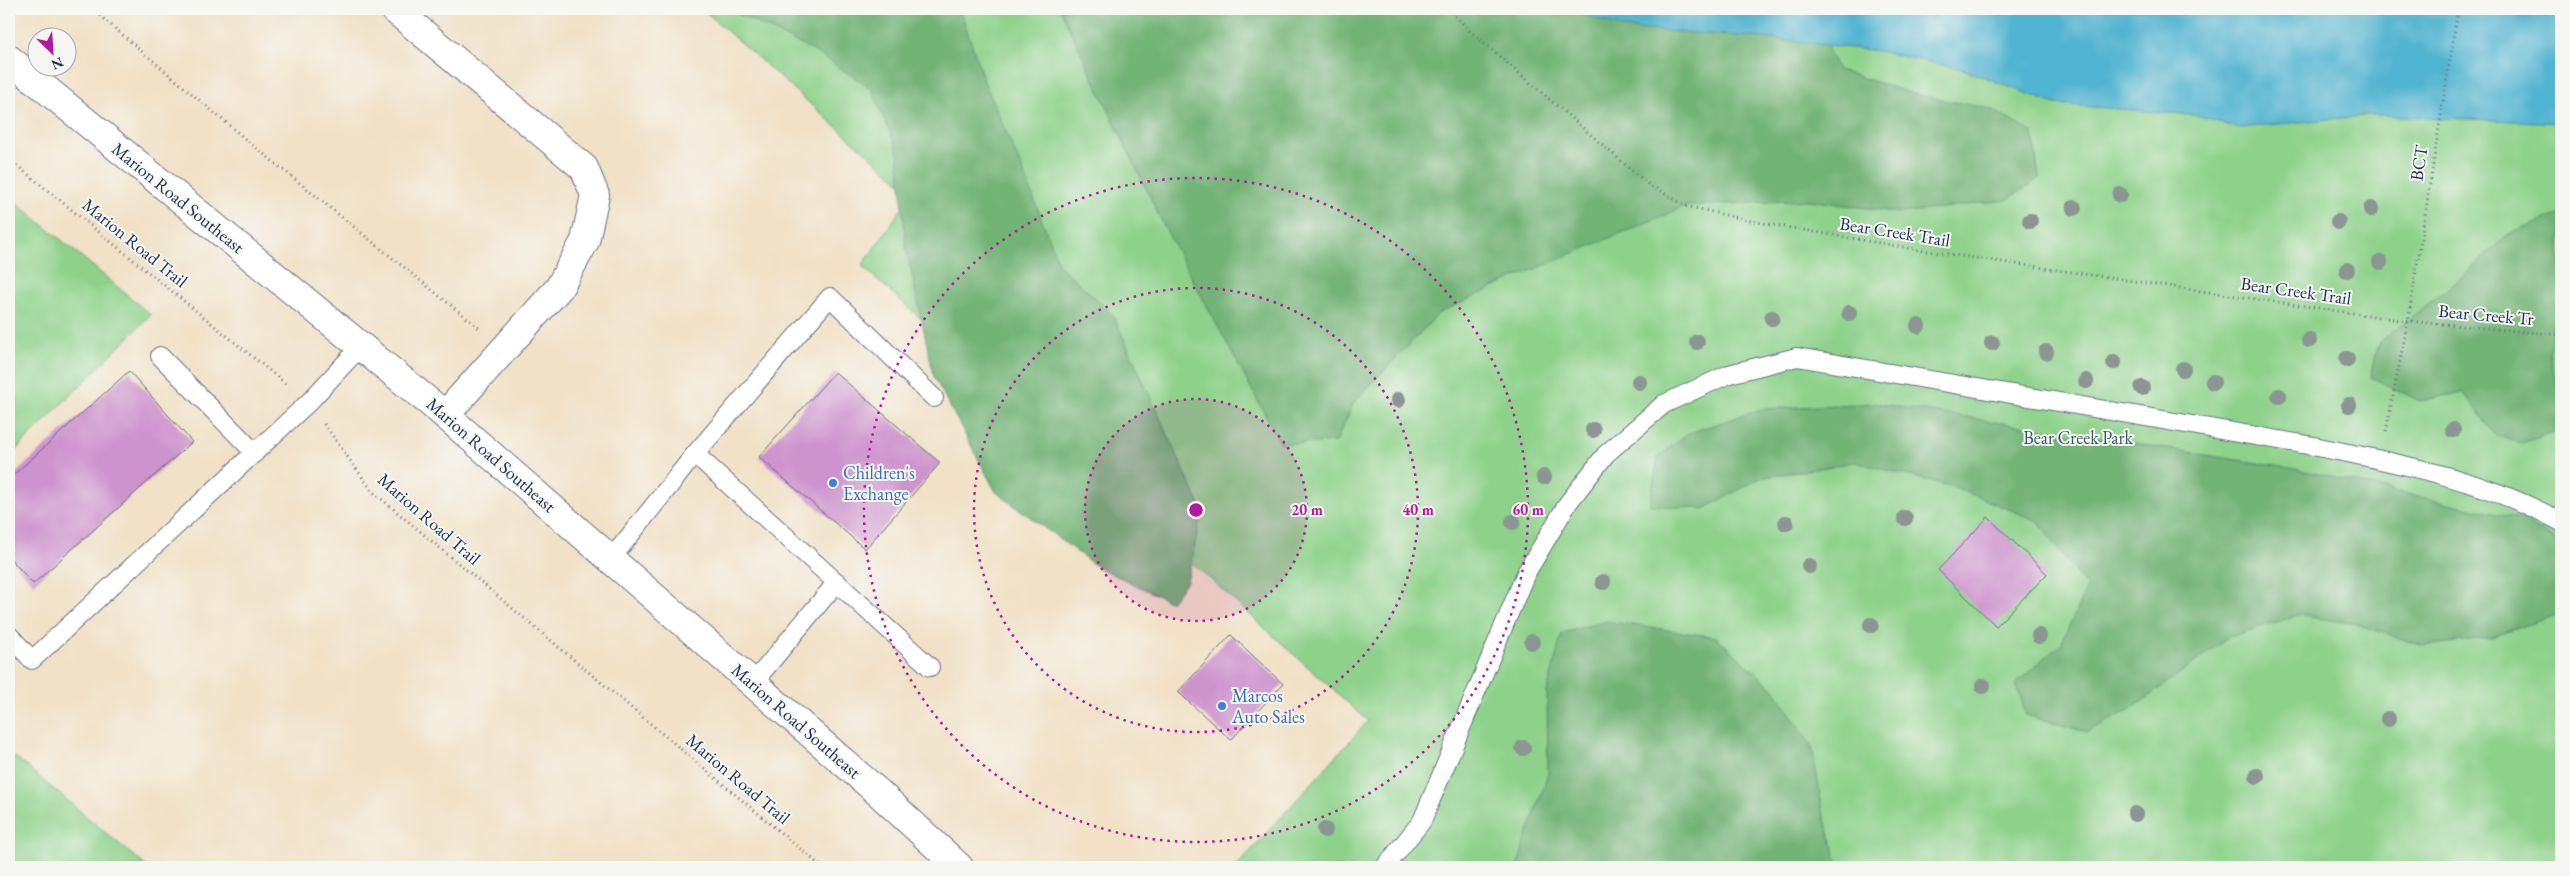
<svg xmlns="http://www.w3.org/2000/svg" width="2570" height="876" viewBox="0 0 2570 876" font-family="'EB Garamond',serif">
<rect width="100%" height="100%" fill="#f6f6f2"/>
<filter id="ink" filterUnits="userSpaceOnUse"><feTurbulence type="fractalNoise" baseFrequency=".02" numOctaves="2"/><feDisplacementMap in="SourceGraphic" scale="10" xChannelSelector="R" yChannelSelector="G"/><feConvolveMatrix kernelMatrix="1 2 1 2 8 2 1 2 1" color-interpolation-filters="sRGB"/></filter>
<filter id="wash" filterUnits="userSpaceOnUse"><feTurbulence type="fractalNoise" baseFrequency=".0096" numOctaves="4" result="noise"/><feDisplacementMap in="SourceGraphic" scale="20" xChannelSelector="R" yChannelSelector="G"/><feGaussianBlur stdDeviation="1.12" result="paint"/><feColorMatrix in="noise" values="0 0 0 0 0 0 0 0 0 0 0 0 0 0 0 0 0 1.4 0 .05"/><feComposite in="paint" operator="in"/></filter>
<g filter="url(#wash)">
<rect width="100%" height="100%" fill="#f1e1c6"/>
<!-- green -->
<g fill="#8dd18a" stroke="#548074">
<polygon points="702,9 2561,9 2561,867 1236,867 1368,721 862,266 912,193"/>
<polygon points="9,196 151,315 9,457"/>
<polygon points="9,752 147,867 9,867"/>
</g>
<!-- forest -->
<g fill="#72b376" stroke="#46716a">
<polygon points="728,9 960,9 985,84 1024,173 1059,265 1113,315 1202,510 1187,581 1171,602 1096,566 996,492 934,377 906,247 898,151 871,88 814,51"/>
<polygon points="1060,9 1810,9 1838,70 1913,94 1991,109 2033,133 2039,178 2007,200 1900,213 1810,200 1686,206 1514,278 1439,313 1354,402 1336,442 1281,444 1164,226"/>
<polygon points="2561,214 2561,297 2555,302 2549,352 2561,402 2553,433 2521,443 2496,436 2463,392 2420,401 2371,377 2379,342 2464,276 2506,235"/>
<polygon points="1875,403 2295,469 2524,520 2561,545 2561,608 2558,614 2492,637 2423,646 2357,624 2298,615 2229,637 2133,708 2087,732 2026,715 2016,683 2061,644 2087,587 2038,521 1954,487 1855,462 1760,478 1704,509 1650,505 1658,457 1689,433 1762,409"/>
<polygon points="1606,621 1716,637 1774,689 1812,747 1824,817 1835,852 1837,867 1517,867 1548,773 1547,692 1562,633"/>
</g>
<!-- water -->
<polygon fill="#51b4d0" stroke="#367297" points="1568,9 2561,9 2561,123 2372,115 2238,128 2193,115 2055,104 1965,70 1878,51 1764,38 1623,28"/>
<g id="blocks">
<!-- building -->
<g fill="#cd93cd">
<polygon points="129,371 192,442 33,584 9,557 9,479"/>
<polygon points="835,372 940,463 865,549 759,457"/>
<polygon points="1988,517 2047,574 1996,626 1938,570"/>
<polygon points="1231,635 1283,684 1231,740 1178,692"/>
</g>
</g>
</g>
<g filter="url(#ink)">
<use href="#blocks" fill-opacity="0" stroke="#666d82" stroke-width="1"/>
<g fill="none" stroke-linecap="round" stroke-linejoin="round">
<!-- service casing -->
<g stroke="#666d82" stroke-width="20">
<g id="service">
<polyline points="160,356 255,453"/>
<polyline points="611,559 695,454"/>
<polyline points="9,635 32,660 309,402 361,346"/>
<polyline points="930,667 695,454 830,297 934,398"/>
<polyline points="753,683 837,582"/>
<path d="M1385 867 1422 821 1526 573 1568 503 1606 454 1664 404 1729 374 1797 357 2308 445C2394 462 2484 479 2561 522"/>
</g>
</g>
<!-- minor casing -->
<g stroke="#666d82" stroke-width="30">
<polyline id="minor" points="394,9 584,168 595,195 585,241 559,288 445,415"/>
</g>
<!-- secondary casing -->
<g stroke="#666d82" stroke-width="30">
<polyline id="secondary" points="9,59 445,415 880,794 959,867"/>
</g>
<!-- path -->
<g stroke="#666d82" stroke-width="3" stroke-dasharray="1 4" stroke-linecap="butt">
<polyline points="92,9 244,138 479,328"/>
<polyline points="1448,9 1470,31 1648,184 1686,206 1751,221 1920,250 2408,321 2561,335"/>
<polyline points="9,159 286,384"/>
<polyline points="324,424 373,492 822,867"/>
<polyline points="2386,431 2408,321 2458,9"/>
</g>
<!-- service -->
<use href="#service" stroke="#fff" stroke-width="18"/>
<!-- minor -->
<use href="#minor" stroke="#fff" stroke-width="28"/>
<!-- secondary -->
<use href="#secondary" stroke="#fff" stroke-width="28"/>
</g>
<!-- trees -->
<g fill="#8b9693">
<circle cx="2120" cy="195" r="8"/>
<circle cx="2074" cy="208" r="8"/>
<circle cx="2371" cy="209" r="8"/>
<circle cx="2030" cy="221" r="8"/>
<circle cx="2338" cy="222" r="8"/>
<circle cx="2380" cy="262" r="8"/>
<circle cx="2347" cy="270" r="8"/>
<circle cx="1849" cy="313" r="8"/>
<circle cx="1772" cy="318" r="8"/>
<circle cx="1918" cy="326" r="8"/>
<circle cx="2309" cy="340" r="8"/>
<circle cx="1697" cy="342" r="8"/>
<circle cx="1992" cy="343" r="8"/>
<circle cx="2046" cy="352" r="8"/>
<circle cx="2347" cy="359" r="8"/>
<circle cx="2114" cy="362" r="8"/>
<circle cx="2183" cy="369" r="8"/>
<circle cx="2086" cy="381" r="8"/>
<circle cx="1639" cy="382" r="8"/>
<circle cx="2213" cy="382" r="8"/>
<circle cx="2142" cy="388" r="8"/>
<circle cx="2279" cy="396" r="8"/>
<circle cx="1398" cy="400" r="8"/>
<circle cx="2349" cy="405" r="8"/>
<circle cx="1593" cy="430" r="8"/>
<circle cx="2453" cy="430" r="8"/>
<circle cx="1544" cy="477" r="8"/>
<circle cx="1905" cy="518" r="8"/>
<circle cx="1513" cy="522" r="8"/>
<circle cx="1786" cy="523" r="8"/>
<circle cx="1809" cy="566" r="8"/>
<circle cx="1603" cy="582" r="8"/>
<circle cx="1871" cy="625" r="8"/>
<circle cx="2039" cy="636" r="8"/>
<circle cx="1532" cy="642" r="8"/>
<circle cx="1983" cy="686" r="8"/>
<circle cx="2388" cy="719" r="8"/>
<circle cx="1523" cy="748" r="8"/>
<circle cx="2257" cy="776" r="8"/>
<circle cx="2135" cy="814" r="8"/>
<circle cx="1325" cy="830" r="8"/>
</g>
</g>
<!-- distance rings -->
<circle cx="1196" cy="510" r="111" fill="#b5179e" fill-opacity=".12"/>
<g fill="none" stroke="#b5179e" stroke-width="2.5" stroke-dasharray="2.5 5">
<circle cx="1196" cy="510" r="111"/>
<circle cx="1196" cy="510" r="222"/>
<circle cx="1196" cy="510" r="332"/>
</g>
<!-- markers -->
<g fill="#3f7fe0" stroke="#f6f6f2" stroke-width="2">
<circle cx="833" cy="483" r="5"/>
<circle cx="1222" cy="706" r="5"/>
</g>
<g text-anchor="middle" stroke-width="4" stroke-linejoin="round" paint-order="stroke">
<!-- street labels -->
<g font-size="18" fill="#1b2f5e" stroke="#f6f6f2">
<text transform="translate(2419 163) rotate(-81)" y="6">BCT</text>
<text transform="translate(178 198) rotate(39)" y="6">Marion Road Southeast</text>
<text transform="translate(1895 232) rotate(9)" y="6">Bear Creek Trail</text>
<text transform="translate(135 243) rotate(39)" y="6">Marion Road Trail</text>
<text transform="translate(2296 291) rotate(8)" y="6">Bear Creek Trail</text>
<text transform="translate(2486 315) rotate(5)" y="6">Bear Creek Tr</text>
<text transform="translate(491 455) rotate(41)" y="6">Marion Road Southeast</text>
<text transform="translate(429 519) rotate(41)" y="6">Marion Road Trail</text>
<text transform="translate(796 721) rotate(41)" y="6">Marion Road Southeast</text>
<text transform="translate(738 779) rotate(40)" y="6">Marion Road Trail</text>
</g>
<!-- park labels -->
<g font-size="18" fill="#385869" stroke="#f6f6f2">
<text x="2078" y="444">Bear Creek Park</text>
</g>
<!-- shop labels -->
<g font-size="18" fill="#366cbe" stroke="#f6f6f2" text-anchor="start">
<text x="843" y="479">Children's<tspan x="843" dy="21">Exchange</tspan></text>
<text x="1232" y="702">Marcos<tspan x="1232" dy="21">Auto Sales</tspan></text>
</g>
</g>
<circle cx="1196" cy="510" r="8" fill="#b5179e" stroke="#f6f6f2" stroke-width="2.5"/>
<g font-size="15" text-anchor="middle" font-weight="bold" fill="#b5179e" stroke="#f6f6f2" stroke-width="4" stroke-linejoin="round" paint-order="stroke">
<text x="1307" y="515">20 m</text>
<text x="1418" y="515">40 m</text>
<text x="1528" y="515">60 m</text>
</g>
<!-- margin -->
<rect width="2570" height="876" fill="none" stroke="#f6f6f2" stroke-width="30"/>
<!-- north arrow -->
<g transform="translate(52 52) rotate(155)"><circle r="24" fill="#f6f6f2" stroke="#9ea6b7"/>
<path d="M0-4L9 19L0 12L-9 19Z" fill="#b5179e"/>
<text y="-8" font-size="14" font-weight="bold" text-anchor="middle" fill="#1b2f5e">N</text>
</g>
</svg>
